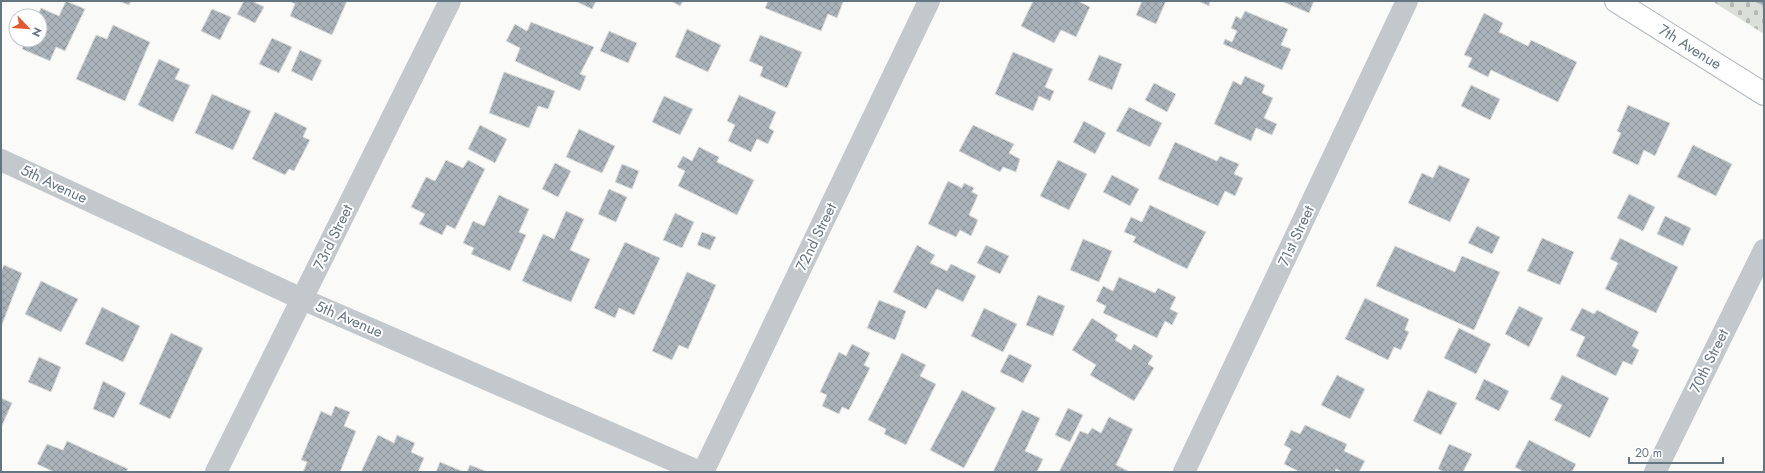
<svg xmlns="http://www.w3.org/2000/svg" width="1765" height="473" viewBox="0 0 1765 473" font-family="Jost,sans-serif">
<defs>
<pattern id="cemetery-stones" width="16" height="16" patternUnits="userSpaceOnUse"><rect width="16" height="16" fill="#dadfd7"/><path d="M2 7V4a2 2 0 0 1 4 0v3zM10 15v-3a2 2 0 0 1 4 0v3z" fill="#b4b9b4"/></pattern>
<pattern id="building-cross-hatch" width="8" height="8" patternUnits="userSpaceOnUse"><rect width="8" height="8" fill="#aab3b9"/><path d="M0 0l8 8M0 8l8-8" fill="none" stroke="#8e969c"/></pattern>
</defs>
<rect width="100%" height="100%" fill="#fafaf8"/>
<!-- cemetery -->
<polygon fill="url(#cemetery-stones)" points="1712,1 1764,1 1764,34"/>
<!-- building -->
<g fill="url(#building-cross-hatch)" stroke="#dcdcda">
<polygon points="66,1 85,9 65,51 56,47 50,61 22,49 26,40 40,40 40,16 37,16 41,8 59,16"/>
<polygon points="118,1 131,1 129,5"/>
<polygon points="244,1 252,1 264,7 255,23 237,14"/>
<polygon points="289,1 347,1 332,35 290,16 295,4"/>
<polygon points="575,1 596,1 592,9"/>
<polygon points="671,1 683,1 680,6"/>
<polygon points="768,1 842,1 843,2 837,18 828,14 821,31 765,8"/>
<polygon points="1033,1 1078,1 1090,7 1076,37 1061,30 1054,43 1021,26"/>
<polygon points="1142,1 1166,1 1156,24 1136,15"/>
<polygon points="1198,1 1210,1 1209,6"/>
<polygon points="1281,1 1314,1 1309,13"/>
<polygon points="1753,1 1764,1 1764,3 1763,6"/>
<polygon points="212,9 231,17 220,40 201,31"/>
<polygon points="1245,11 1288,29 1281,45 1291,49 1282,70 1223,44 1225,39 1232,42 1237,31 1231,28 1236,16 1241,19"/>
<polygon points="1484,13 1503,23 1499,32 1528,46 1531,40 1577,62 1558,102 1491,70 1488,77 1468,67 1472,58 1464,55"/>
<polygon points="531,22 594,47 580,74 586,76 580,91 515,61 520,48 506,41 515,24 527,31"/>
<polygon points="113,25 150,42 125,101 76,79 96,35 107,39"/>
<polygon points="687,29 721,45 708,72 675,57"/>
<polygon points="609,31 637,43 628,63 600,51"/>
<polygon points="760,35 802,52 787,88 760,76 763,67 749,61"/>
<polygon points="272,38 292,47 279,73 259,64"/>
<polygon points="300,50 322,60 312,81 291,71"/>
<polygon points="1013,52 1053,69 1045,87 1054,91 1050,101 1039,96 1033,111 995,94"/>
<polygon points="1099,55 1122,64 1112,90 1088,80"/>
<polygon points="159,59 180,69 175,79 190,85 173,122 138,105"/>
<polygon points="504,72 555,91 548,109 538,106 529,128 489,113"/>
<polygon points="1245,76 1265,85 1262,93 1273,98 1264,118 1277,124 1272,135 1256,128 1251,141 1214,124 1233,81 1241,85"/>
<polygon points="1154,83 1176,94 1167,112 1145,100"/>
<polygon points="1471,85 1500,99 1490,120 1461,106"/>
<polygon points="212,94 251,111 233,150 195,133"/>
<polygon points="739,95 776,112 769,128 774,131 768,144 757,139 751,152 728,141 735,125 727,121"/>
<polygon points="664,96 693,109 680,135 652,122"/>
<polygon points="1628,105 1670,123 1655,156 1644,150 1638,165 1612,153 1621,133 1617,131"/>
<polygon points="1129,107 1162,123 1150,147 1116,131"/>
<polygon points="275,112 307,128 303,137 310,140 294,171 289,169 285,175 252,159"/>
<polygon points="1084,121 1106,133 1095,154 1073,142"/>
<polygon points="480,125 507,139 495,163 468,149"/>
<polygon points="973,125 1014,144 1009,153 1020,159 1016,172 1003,167 1000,172 959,151"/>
<polygon points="579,129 615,146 602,173 566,157"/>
<polygon points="1175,142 1217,161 1220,156 1239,164 1234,174 1243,178 1235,196 1225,191 1218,206 1158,179"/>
<polygon points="1693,145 1732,164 1716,196 1677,177"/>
<polygon points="699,147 719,157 717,162 754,180 737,215 678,186 685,171 677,167 683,156 692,161"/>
<polygon points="446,160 463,168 468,160 485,169 455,229 447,225 442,235 419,224 425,214 411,207 426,177 435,181"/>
<polygon points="1058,160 1087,174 1069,210 1040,196"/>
<polygon points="555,163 571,171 558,197 542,189"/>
<polygon points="622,164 639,171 632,189 615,182"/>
<polygon points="1439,165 1470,179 1450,222 1408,203 1422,173 1433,178"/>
<polygon points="1112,175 1139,189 1130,206 1103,192"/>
<polygon points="948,181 962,188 964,183 974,188 972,192 978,195 969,215 978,220 971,236 960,230 956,237 928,224"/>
<polygon points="609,189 627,197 616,222 598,214"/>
<polygon points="1629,194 1655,207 1643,231 1617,218"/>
<polygon points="499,195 529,209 519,232 526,235 510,271 471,254 474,248 463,243 473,221 484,226"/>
<polygon points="1150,205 1206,232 1187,269 1133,242 1136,237 1124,232 1131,217 1142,222"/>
<polygon points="566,211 584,219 570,250 590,259 571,302 522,281 543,234 554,239"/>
<polygon points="675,213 694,222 682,248 663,240"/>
<polygon points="1665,216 1691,228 1683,246 1657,234"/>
<polygon points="1477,226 1500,237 1492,254 1468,243"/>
<polygon points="702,232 716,237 710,250 697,245"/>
<polygon points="1542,238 1574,252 1560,285 1527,271"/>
<polygon points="1620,238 1678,267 1656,313 1605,289 1618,263 1610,259"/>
<polygon points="1083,239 1112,251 1099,282 1070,270"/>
<polygon points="625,242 660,258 634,315 619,308 615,318 594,308"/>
<polygon points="917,245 935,255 930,263 947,271 951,264 976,276 963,302 937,289 926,309 893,292"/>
<polygon points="986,245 1009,256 1000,274 977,263"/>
<polygon points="1395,246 1455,272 1462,256 1500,272 1474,330 1376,286"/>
<polygon points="4,265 22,273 1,327 1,272"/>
<polygon points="687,272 716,285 688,349 679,345 672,360 652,351"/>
<polygon points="1119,277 1155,293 1158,288 1176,297 1170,309 1178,313 1172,325 1165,321 1157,338 1103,313 1106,306 1096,301 1103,286 1113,291"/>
<polygon points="41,281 78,299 61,332 25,314"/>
<polygon points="1038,295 1065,306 1053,336 1026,325"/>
<polygon points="1365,298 1409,319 1405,330 1409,332 1401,350 1394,347 1388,360 1345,339"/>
<polygon points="879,300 906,311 895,340 867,328"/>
<polygon points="1519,306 1543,318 1529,347 1505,334"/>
<polygon points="102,307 140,326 123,362 85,344"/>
<polygon points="984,308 1017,324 1003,352 971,336"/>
<polygon points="1582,308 1594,314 1597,310 1639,332 1632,346 1639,350 1632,365 1623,361 1616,376 1576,356 1585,337 1570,330"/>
<polygon points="1092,318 1118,335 1115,340 1131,350 1134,344 1153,356 1148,364 1154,368 1134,401 1090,375 1096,365 1072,350"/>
<polygon points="1459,328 1491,344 1476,374 1444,358"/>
<polygon points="171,333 203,348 170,419 139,404"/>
<polygon points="852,344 870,353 864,365 870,368 849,410 842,407 839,414 822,406 827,395 820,392 839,352 846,356"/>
<polygon points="902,353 926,365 920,376 936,384 906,445 884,434 886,429 868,420"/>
<polygon points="1009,354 1032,365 1023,383 1000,372"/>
<polygon points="39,357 61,367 51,392 28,382"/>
<polygon points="1337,375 1365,389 1350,419 1321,405"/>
<polygon points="1562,375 1609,398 1590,438 1554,420 1562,405 1550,399"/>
<polygon points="1484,379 1509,391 1499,411 1475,399"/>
<polygon points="103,381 126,393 114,418 93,409"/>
<polygon points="962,390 996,408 964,468 930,450"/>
<polygon points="1428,390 1457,403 1441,435 1413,421"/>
<polygon points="1,398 12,403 1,428"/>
<polygon points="335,406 350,412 344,426 356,431 340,472 303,472 307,462 301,460 321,411 331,416"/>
<polygon points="1068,408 1083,415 1070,442 1055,435"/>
<polygon points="1022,410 1040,418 1025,451 1043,459 1037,472 993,472"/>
<polygon points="1109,417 1133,429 1116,465 1130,472 1059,472 1080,431 1088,434 1092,428 1101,433"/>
<polygon points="1305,425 1347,444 1344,451 1365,461 1359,472 1342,472 1336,469 1335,472 1300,472 1284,464 1291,449 1284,445 1291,430 1300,434"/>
<polygon points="378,435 394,443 397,435 415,443 411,452 424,458 418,472 361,472"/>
<polygon points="1529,440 1576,464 1572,472 1524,472 1515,467"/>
<polygon points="67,441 128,469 126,472 54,472 37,464 47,444 63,450"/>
<polygon points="1449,444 1472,454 1463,472 1444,472 1438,469"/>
<polygon points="440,462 464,472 436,472"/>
<polygon points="470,465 488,472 467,472"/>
</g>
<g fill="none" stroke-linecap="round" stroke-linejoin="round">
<!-- secondary casing -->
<g stroke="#b3babf" stroke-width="24">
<polyline id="secondary" points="1616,1 1764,94"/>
</g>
<!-- street -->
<g stroke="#c3c8cc" stroke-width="22">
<polyline points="1,160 302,299 700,472"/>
<polyline points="216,472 450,1"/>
<polyline points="703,472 929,1"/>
<polyline points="1184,472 1407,1"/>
<polyline points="1655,472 1764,250"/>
</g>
<!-- secondary -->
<use href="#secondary" stroke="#fff" stroke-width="22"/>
</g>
<g text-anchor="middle" stroke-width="4" stroke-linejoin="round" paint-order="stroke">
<!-- street labels -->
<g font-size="15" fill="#657683" stroke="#fff">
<text transform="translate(1690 47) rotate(32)" y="5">7th Avenue</text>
<text transform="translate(54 184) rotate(25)" y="5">5th Avenue</text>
<text transform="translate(1296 236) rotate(-65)" y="5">71st Street</text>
<text transform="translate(333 237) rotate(-64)" y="5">73rd Street</text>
<text transform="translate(816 237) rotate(-64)" y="5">72nd Street</text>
<text transform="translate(349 319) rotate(23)" y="5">5th Avenue</text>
<text transform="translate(1709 361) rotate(-64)" y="5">70th Street</text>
</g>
</g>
<!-- border -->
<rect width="1765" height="473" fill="none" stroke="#657683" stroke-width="4"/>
<!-- north arrow -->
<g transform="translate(28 28) rotate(115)"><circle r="19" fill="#ffffff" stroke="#c1c8cd"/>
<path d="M0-3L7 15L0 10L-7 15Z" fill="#e4572e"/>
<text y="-6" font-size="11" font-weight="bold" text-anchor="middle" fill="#657683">N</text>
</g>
<!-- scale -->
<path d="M1629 457v6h94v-6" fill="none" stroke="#657683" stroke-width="2"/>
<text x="1635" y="457" font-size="12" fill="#657683" stroke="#ffffff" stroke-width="3" paint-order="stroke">20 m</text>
</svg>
